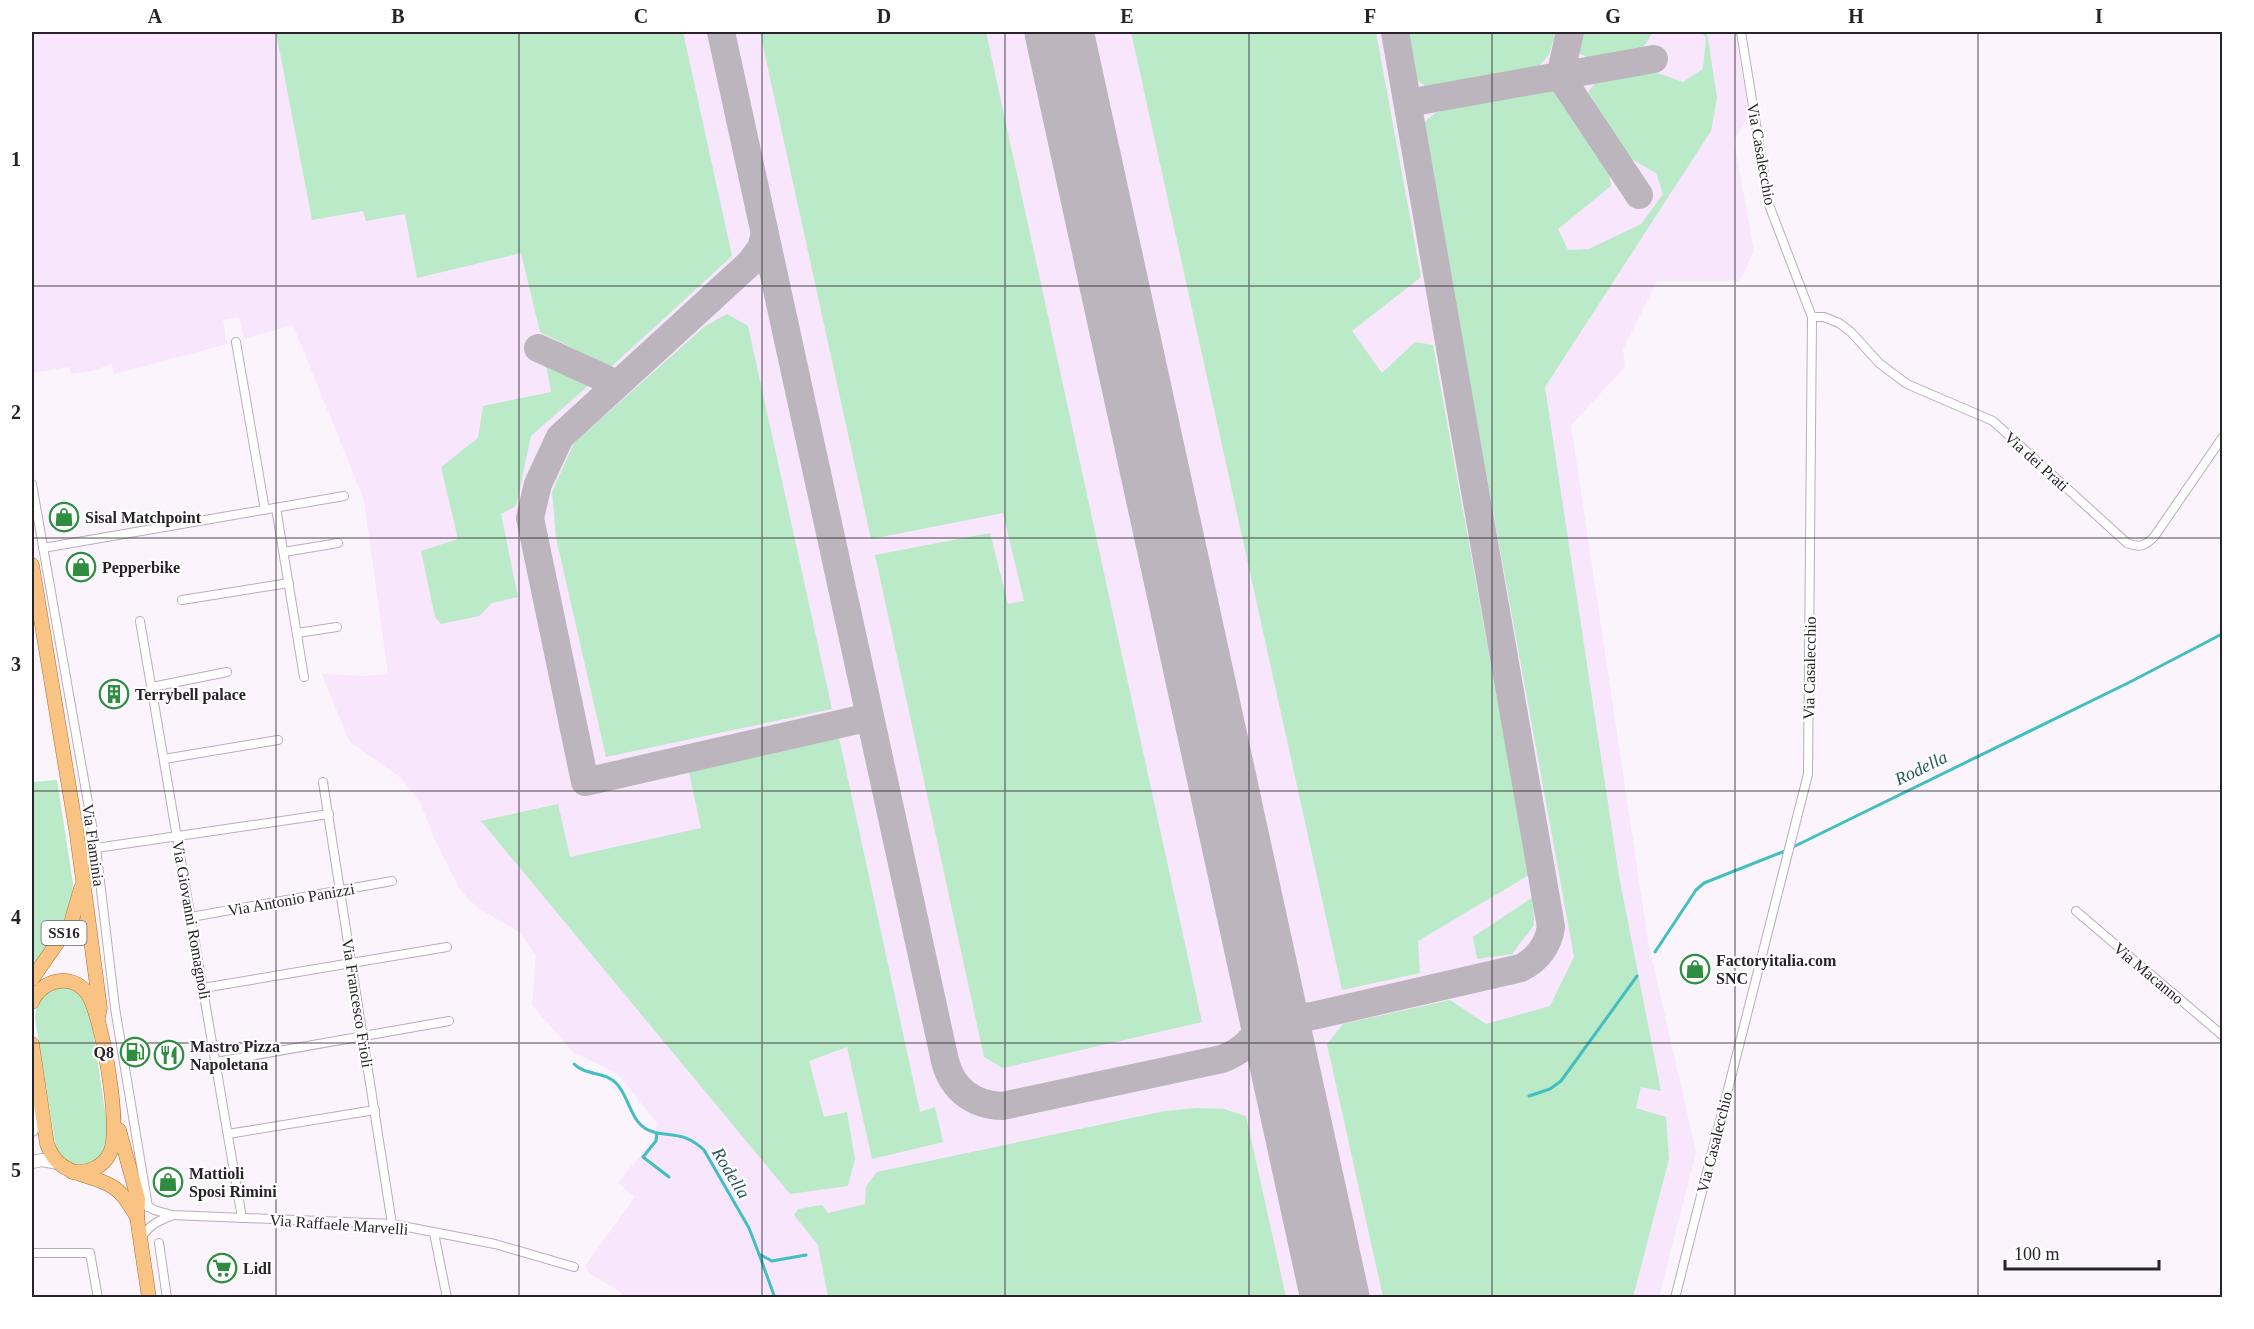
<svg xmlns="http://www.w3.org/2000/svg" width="2254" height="1329" viewBox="0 0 2254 1329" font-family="Georgia,serif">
<rect width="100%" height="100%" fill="#fbf4fd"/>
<!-- built -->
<polygon fill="#f7e6fc" points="32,32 1735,32 1748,110 1744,125 1734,140 1754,251 1740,281 1657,281 1623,349 1625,367 1571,425 1648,941 1696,1152 1659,1297 625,1297 616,1289 589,1273 585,1266 635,1197 618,1183 653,1140 657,1123 618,1074 573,1052 532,1005 536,955 519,932 478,908 466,896 459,888 435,840 421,804 402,779 349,741 322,674 364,676 388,674 364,500 293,325 244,339 239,317 223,320 227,344 114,374 112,364 92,371 71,374 69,367 32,373"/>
<!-- green -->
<g fill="#baeac7">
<polygon points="276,32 683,32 732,256 611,367 540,332 521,253 417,278 405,214 366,221 363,211 312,220"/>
<polygon points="760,32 986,32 1202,1022 1003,1068 984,1057 875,555 990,533 1008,604 1024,601 1003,513 871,539"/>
<polygon points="1131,32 1376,32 1421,277 1352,331 1382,373 1415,342 1433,345 1529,875 1418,941 1420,973 1342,990"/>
<polygon points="1406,32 1556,32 1549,55 1537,68 1429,89 1414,78"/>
<polygon points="1576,32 1653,32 1642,49 1594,60 1580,54 1573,40"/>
<polygon points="1701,32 1707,32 1717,98 1711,131 1545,387 1619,876 1661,1091 1641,1087 1636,1108 1666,1117 1669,1159 1633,1297 1383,1297 1327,1044 1343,1024 1450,1000 1486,1024 1550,1006 1574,957 1428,153 1424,122 1437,112 1543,86 1560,93 1608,168 1611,186 1558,229 1568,250 1589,249 1641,224 1663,194 1656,173 1628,157 1588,92 1599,78 1652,71 1683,82 1703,69 1706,38"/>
<polygon points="727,314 748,326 832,709 606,757 556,538 552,492 574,443 704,327"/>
<polygon points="546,364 589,385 531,436 516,506 501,514 518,597 492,603 479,616 441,624 435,617 421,551 458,539 441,467 478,438 483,406 551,392"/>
<polygon points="839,738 920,1112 935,1107 943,1142 872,1159 847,1047 809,1061 824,1117 847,1112 855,1159 848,1186 790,1194 481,821 558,804 570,857 701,828 689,772"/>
<path d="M57 780 73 883C72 916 53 938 35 963L32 947V782Z"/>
<polygon points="1533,897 1534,925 1512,954 1477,959 1473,937"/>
<path d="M68 987 80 993 90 1009 109 1139C105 1169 69 1175 56 1147L35 1018 37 1002 51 988Z"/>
<polygon points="1197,1108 1224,1109 1246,1116 1286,1297 828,1297 818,1245 794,1215 798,1209 822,1205 828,1213 865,1204 866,1186 877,1172 1165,1111"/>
</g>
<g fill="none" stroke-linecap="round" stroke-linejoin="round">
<!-- stream -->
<g stroke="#42bfc1" stroke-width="3">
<polyline points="1791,848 2130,682 2222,634"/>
<polyline points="1655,952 1696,890 1704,883 1785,851"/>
<path d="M574 1064C586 1076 605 1071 617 1084 631 1100 631 1127 654 1132"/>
<polyline points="1529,1096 1550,1089 1561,1081 1637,976"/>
<path d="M656 1133C677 1136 687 1134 704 1150L749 1228 759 1254 772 1261 806 1255"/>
<polyline points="657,1133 656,1141 643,1157 669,1177"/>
<polyline points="759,1254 775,1298"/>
</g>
<!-- taxiway -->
<g stroke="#bcb5be" stroke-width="28">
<path d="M721 32 945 1061C952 1089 973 1105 1002 1106L1222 1059C1260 1044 1266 1019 1266 981"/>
<polyline points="1570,32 1560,76 1639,195"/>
<polyline points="1408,103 1654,59"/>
<polyline points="765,234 761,248 750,263 560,437 538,484 530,518 585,782 857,720"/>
<polyline points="538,348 617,384"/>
<path d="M1268 990C1280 1019 1287 1021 1317 1015L1521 968C1538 959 1548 946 1551 927L1395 32"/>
</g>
<!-- runway -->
<polyline stroke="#bcb5be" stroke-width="69" points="1059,32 1335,1298"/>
<!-- street casing -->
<g stroke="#baacbf" stroke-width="10">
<g id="street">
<path d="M1812 317H1824L1839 323 1851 332 1879 363 1907 384 1993 421 2127 543C2139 548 2145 546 2154 537L2222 438"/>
<polyline points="236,342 265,510"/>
<polyline points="32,484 96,848 115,1008 148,1207"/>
<polyline points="276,508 304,677"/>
<polyline points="43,548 344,496"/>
<polyline points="284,552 338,543"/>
<polyline points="182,600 289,583"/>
<polyline points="140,621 242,1218"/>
<polyline points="297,633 337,627"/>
<polyline points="152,687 227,672"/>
<polyline points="164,759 278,740"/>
<polyline points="323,782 392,1224"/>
<polyline points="82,866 96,848 329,814"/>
<polyline points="2076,911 2222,1035"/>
<polyline points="191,917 392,881"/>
<polyline points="203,988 447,947"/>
<polyline points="216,1062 449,1021"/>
<polyline points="228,1134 375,1110"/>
<polyline points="144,1204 154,1210 172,1215 392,1224 495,1244 574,1267"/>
<polyline points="434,1233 447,1298"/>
<path d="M140 1240C148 1226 157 1221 171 1216"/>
<polyline points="159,1243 167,1298"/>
<polyline points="32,1253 90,1253 98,1298"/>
<polyline points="1675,1298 1808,774 1812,317 1769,205 1741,32"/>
</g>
</g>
<!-- secondary casing -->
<g stroke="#baacbf" stroke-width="14">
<g id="secondary">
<polyline points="32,1130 37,1091"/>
<polyline points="32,1162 42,1160 58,1163"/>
</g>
</g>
<!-- primary casing -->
<g stroke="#ac712e" stroke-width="15">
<g id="primary">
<polyline points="32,565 77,835 100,1008 98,1017"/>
<polyline points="32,979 71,923 81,888"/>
<path d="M32 1002C41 980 71 972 87 993 102 1013 122 1131 110 1153 103 1168 87 1173 72 1172"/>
<path d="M32 1044 47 1144C59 1178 87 1171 113 1187 124 1194 130 1206 137 1217"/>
<polyline points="119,1130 138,1199 137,1217 149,1298"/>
</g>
</g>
<!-- street -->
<use href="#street" stroke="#fff" stroke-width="8"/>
<!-- secondary -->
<use href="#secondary" stroke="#fff" stroke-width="12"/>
<!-- primary -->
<use href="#primary" stroke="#f8c383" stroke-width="14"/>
</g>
<!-- grid -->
<path fill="none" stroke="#28222a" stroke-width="1.5" stroke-opacity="0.55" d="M276 32V1298M519 32V1298M762 32V1298M1005 32V1298M1249 32V1298M1492 32V1298M1735 32V1298M1978 32V1298M32 286H2222M32 538H2222M32 791H2222M32 1043H2222"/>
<!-- icons -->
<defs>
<g id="shop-ring" transform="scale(1.5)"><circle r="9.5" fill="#fff" stroke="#2e8d40" stroke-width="1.5"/><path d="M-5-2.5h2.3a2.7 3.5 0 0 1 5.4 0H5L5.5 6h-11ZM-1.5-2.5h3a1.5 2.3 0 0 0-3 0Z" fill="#2e8d40"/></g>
<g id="building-ring" transform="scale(1.5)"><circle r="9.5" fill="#fff" stroke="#2e8d40" stroke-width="1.5"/><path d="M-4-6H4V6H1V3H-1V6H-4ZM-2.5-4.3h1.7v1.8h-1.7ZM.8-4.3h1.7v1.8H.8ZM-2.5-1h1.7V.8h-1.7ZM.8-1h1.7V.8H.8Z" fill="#2e8d40"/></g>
<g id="fuel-ring" transform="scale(1.5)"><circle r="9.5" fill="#fff" stroke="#2e8d40" stroke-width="1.5"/><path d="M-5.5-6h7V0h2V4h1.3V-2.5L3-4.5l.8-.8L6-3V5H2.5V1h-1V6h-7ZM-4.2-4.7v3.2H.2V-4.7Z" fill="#2e8d40"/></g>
<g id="restaurant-ring" transform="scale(1.5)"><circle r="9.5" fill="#fff" stroke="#2e8d40" stroke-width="1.5"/><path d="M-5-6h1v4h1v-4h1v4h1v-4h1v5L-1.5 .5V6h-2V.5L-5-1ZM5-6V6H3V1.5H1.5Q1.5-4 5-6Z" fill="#2e8d40"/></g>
<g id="supermarket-ring" transform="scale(1.5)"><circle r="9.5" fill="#fff" stroke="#2e8d40" stroke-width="1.5"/><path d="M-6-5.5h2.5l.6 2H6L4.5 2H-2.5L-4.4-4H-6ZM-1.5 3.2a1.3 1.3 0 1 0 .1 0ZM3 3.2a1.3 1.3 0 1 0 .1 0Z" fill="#2e8d40"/></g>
</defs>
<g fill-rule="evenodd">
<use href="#shop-ring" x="64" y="517"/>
<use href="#shop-ring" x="81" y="567"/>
<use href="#building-ring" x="114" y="694"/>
<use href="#shop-ring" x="1695" y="969"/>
<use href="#fuel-ring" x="135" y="1052"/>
<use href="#restaurant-ring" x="169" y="1055"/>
<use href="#shop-ring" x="168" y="1182"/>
<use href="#supermarket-ring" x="222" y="1268"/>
</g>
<g text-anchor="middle" stroke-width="4.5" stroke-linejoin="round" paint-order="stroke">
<!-- shield labels -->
<rect fill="#fff" stroke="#68646a" stroke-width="1.5" x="41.5" y="921" width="45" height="24" rx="4.5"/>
<g font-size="15" font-weight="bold" fill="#28222a">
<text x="64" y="938">SS16</text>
</g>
<!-- street labels -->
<g font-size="16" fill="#28222a" stroke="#fff">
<text transform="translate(1762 154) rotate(80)" y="6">Via Casalecchio</text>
<text transform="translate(2037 461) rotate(42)" y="6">Via dei Prati</text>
<text transform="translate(1809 668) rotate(-89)" y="6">Via Casalecchio</text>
<text transform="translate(94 845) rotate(82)" y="6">Via Flaminia</text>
<text transform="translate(291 899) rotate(-10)" y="6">Via Antonio Panizzi</text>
<text transform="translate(192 920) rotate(80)" y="6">Via Giovanni Romagnoli</text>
<text transform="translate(2149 973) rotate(40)" y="6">Via Macanno</text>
<text transform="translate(358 1003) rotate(81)" y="6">Via Francesco Frioli</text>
<text transform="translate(1714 1142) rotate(-76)" y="6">Via Casalecchio</text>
<text transform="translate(339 1224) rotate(4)" y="6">Via Raffaele Marvelli</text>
</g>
<!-- poi labels -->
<g font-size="16" font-weight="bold" fill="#28222a" stroke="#fff" text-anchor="start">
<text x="85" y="523">Sisal Matchpoint</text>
<text x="102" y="573">Pepperbike</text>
<text x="135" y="700">Terrybell palace</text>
<text x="1716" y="966">Factoryitalia.com<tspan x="1716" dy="18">SNC</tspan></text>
<text x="190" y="1052">Mastro Pizza<tspan x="190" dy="18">Napoletana</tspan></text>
<text x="114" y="1058" text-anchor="end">Q8</text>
<text x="189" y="1179">Mattioli<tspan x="189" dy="18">Sposi Rimini</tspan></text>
<text x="243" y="1274">Lidl</text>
</g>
<!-- water labels -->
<g font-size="18" font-style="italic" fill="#25595a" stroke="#fff">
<text transform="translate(1921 768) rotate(-26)" y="6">Rodella</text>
<text transform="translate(731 1173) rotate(59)" y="6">Rodella</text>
</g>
</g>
<!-- border -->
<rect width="2254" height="1329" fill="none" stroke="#ffffff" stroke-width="66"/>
<!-- scale -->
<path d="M2005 1260v9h154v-9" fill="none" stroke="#28222a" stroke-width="3"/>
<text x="2014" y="1260" font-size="18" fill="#28222a" stroke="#ffffff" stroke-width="4.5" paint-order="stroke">100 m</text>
<rect x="33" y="33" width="2188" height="1263" fill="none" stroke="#28222a" stroke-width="2"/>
<g font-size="20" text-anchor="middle" font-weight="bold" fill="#28222a">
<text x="155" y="23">A</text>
<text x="398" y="23">B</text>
<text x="641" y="23">C</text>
<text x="884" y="23">D</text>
<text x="1127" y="23">E</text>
<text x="1370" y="23">F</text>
<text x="1613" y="23">G</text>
<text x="1856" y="23">H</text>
<text x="2099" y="23">I</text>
<text x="16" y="166">1</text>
<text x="16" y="419">2</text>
<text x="16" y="671">3</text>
<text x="16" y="924">4</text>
<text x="16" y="1177">5</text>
</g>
</svg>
